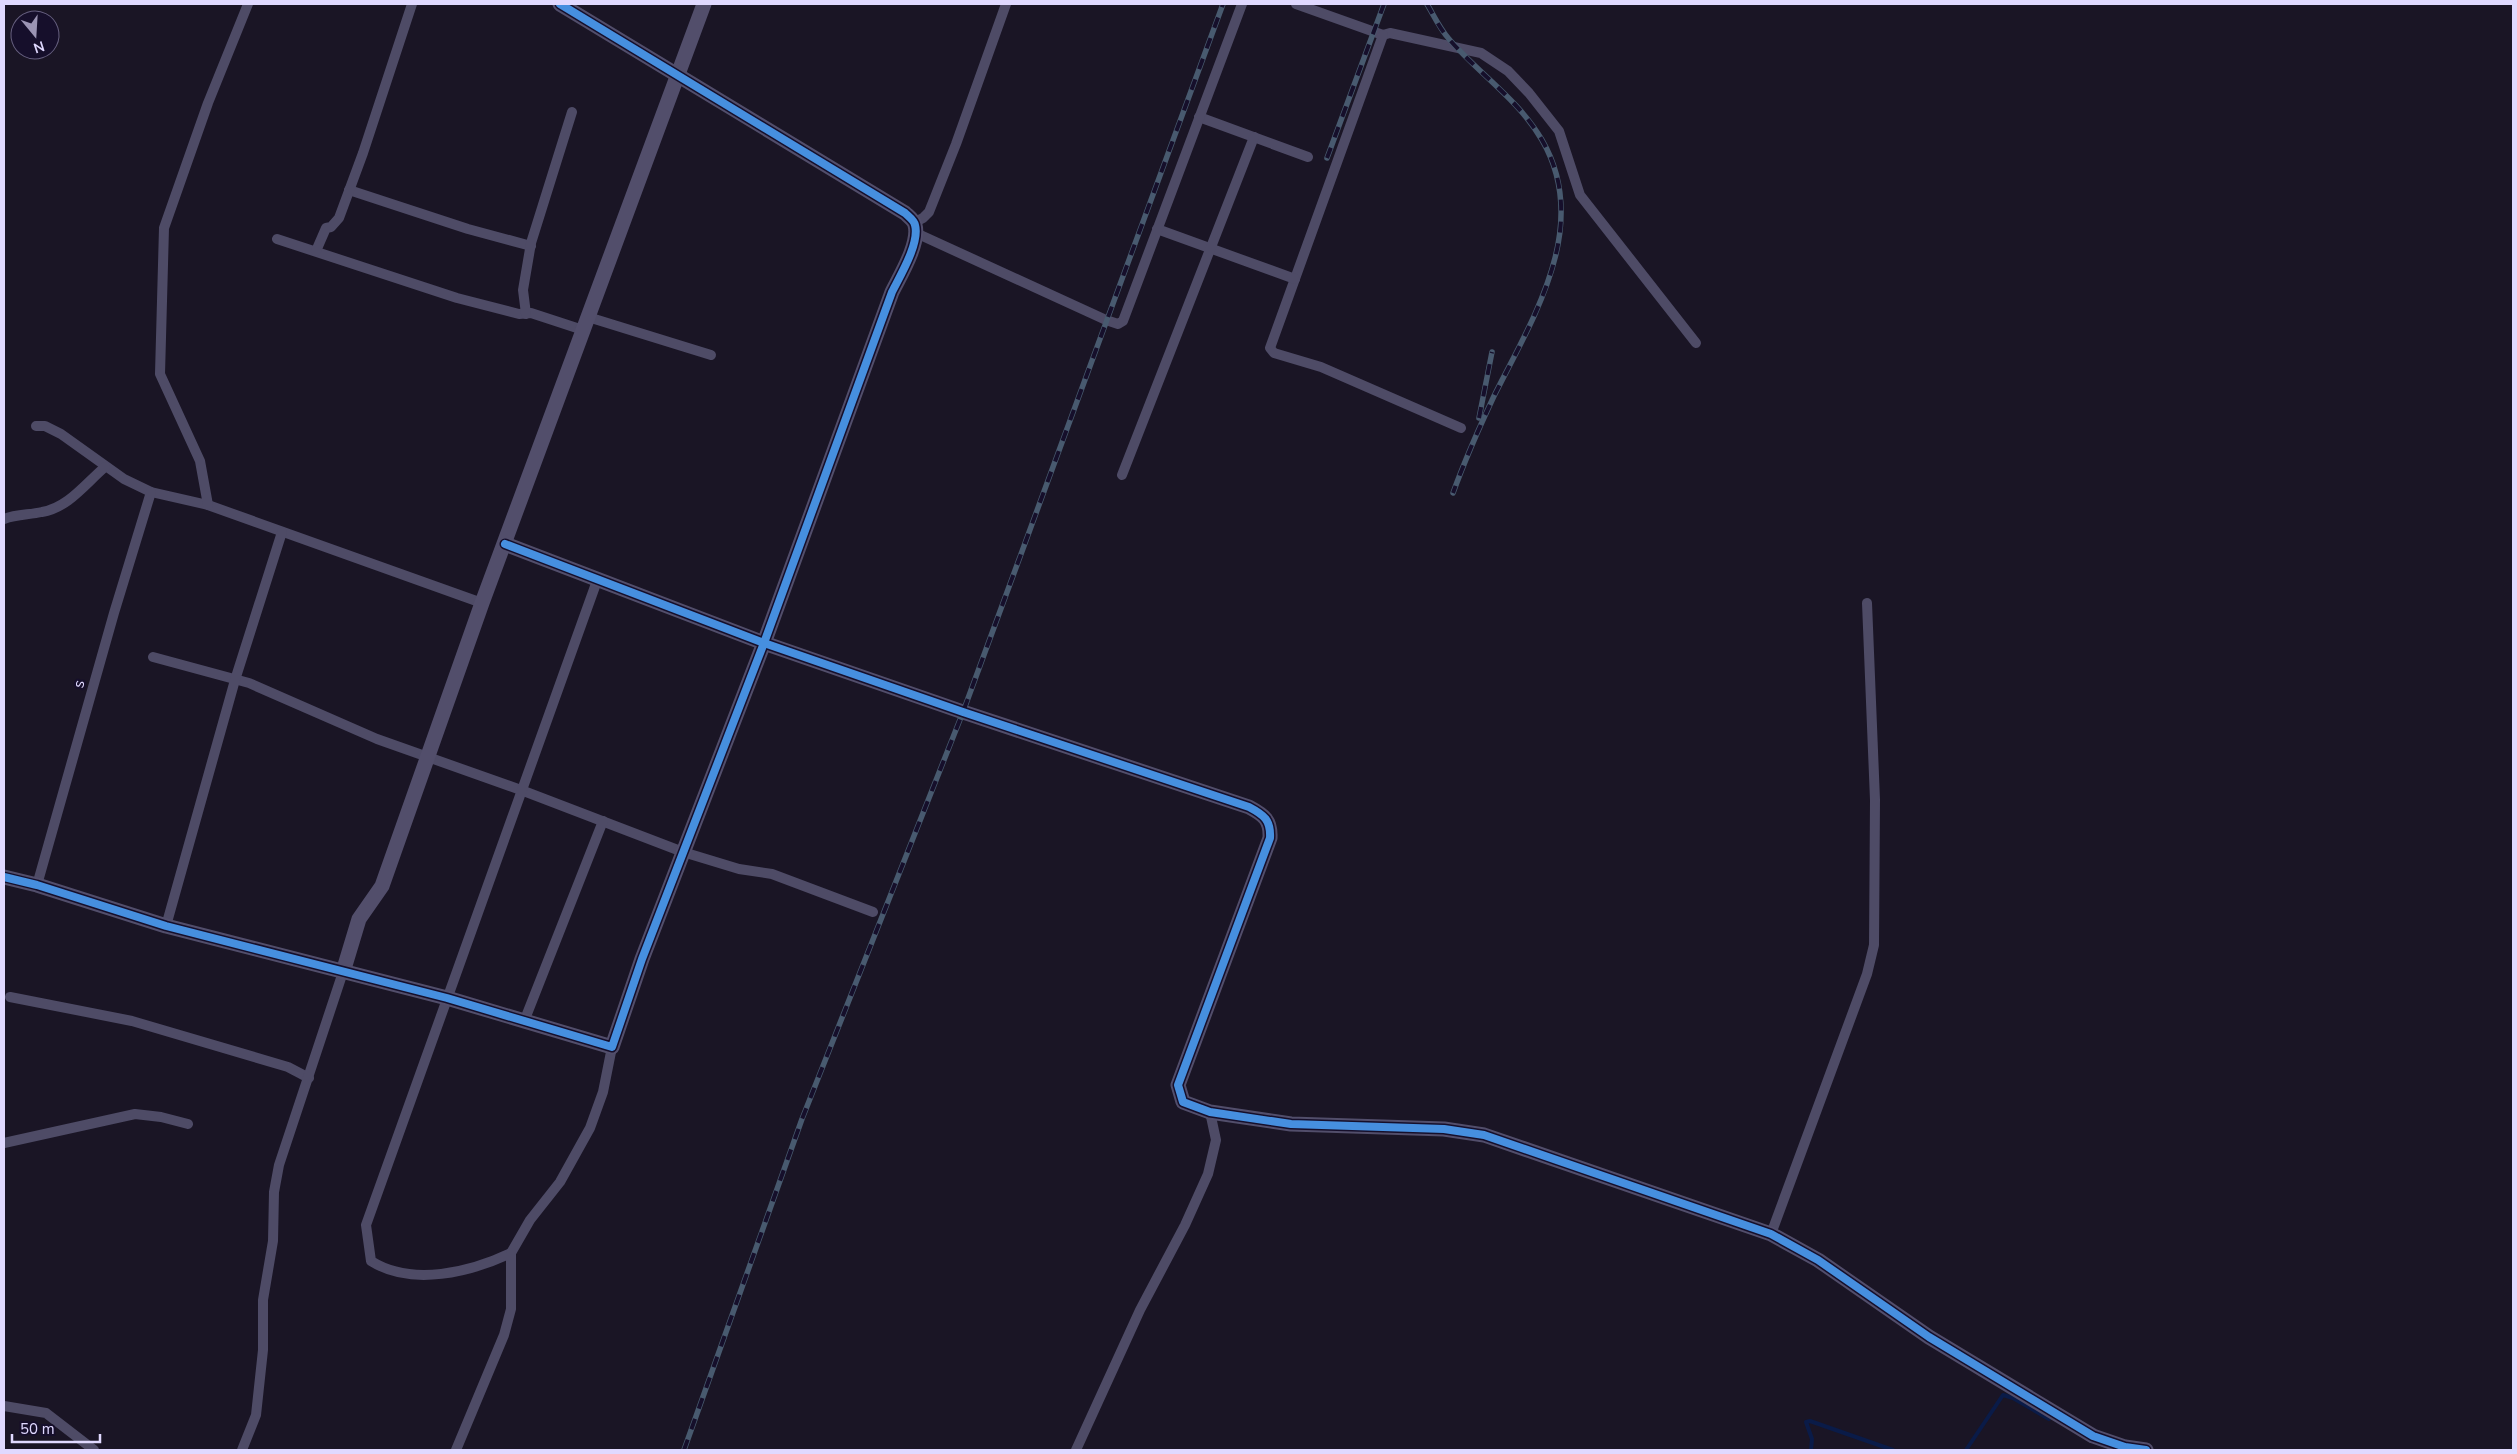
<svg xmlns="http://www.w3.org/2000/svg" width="2517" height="1454" font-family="'Nunito Sans',sans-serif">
<rect width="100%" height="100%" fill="#1a1525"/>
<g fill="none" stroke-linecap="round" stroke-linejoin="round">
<!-- stream -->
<g stroke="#0a1b48" stroke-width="4">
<path d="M1811,1450L1812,1439L1806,1422L1810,1421L1893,1450"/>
<path d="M1966,1450L2003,1395L2013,1398L2049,1419"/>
</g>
<!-- street -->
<g stroke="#4e4b66" stroke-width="10">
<path d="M1296,4L1383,35L1390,33L1481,53L1508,71L1529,93L1559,131L1580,195L1696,343"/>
<path d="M1383,35L1270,348L1274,353L1321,367L1461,428"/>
<path d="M1199,117L1308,157"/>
<path d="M349,190L468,229L531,246"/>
<path d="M915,222L923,218L929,212L956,144L1006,4"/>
<path d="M1157,229L1295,279"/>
<path d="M916,233L1106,320L1118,324L1123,321L1242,4"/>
<path d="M277,239L457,298L519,314L531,313L583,330"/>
<path d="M316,251L326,228L331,227L339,218L363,153L412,4"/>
<path d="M526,314L523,290L531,243L572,112"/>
<path d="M588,317L711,355"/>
<path d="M36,426H45L61,434L124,479L151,492L208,505L482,603"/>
<path d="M1122,475L1254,137"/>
<path d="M208,505L200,461L160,374L164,228L208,103L248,4"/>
<path d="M4,519C17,514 29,515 42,512C68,508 86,483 105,467"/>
<path d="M153,657L249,683L377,739L521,790L683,852L739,869L772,874L873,912"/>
<path d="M37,885L114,613L151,492"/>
<path d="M166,926L235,680L282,532"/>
<path d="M10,997L132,1021L288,1067L309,1078"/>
<path d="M525,1019L603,821"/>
<path d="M4,1143L135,1114L161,1117L188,1124"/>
<path d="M1771,1234L1867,974L1874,945L1875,800L1867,603"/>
<path d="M511,1253C471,1272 412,1287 371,1261L366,1225L598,578"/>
<path d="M4,1406L46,1413L94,1450"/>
<path d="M242,1450L256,1415L263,1350V1300L273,1241L274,1192L279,1165L343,972"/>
<path d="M456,1450L504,1335L511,1309V1253L530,1220L560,1182L590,1128L603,1092L612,1047"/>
<path d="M1076,1450L1140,1310L1185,1225L1208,1174L1216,1140L1210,1112"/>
</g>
<!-- secondary -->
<g stroke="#524e6b" stroke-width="15">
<path d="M505,544L764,643L963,712L1249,807C1264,815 1271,820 1270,838L1178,1085L1183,1102L1210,1112L1291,1124L1444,1129L1484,1135L1771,1234L1818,1260L1929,1337L2093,1436L2125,1447L2146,1450"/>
<path d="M4,877L37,885L166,926L447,998L612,1047L642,959L764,643L892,292C900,276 920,243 915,225C914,220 908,216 905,213L560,4"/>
<path d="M343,972L359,919L382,886L482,603L704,4"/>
</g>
<defs>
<g id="rail">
<path d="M1427,4C1434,16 1440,29 1449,39C1479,74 1518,99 1542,140C1592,226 1533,318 1494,396C1479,428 1465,460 1453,493"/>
<path d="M1327,158L1384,4"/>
<path d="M1479,418L1492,352"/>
<path d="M684,1450L802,1119L963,712L1223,4"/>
</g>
</defs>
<!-- rail casing -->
<use href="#rail" stroke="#485a6f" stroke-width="5.5"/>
<!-- rail -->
<use href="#rail" stroke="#160f2b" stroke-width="4" stroke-dasharray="11" stroke-linecap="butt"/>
<defs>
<g id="cycleway">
<path d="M505,544L764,643L963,712L1249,807C1264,815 1271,820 1270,838L1178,1085L1183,1102L1210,1112L1291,1124L1444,1129L1484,1135L1771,1234L1818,1260L1929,1337L2093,1436L2125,1447L2146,1450"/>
<path d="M4,877L37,885L166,926L447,998L612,1047L642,959L764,643L892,292C900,276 920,243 915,225C914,220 908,216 905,213L560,4"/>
</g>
</defs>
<!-- cycleway casing -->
<use href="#cycleway" stroke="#160f2b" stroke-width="11"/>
<!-- cycleway -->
<use href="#cycleway" stroke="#468fdf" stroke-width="8"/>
</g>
<g text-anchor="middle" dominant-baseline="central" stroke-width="4.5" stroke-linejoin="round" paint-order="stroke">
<!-- street labels -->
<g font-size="16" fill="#e0d9ff" stroke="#160f2b">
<text transform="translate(79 684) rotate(-75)">s</text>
</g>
</g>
<!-- border -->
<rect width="2517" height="1454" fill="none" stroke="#e0d9ff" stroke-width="10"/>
<!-- north arrow -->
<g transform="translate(35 35) rotate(162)"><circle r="24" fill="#160f2b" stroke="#676080"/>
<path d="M0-4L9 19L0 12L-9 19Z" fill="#9b94b3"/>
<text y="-8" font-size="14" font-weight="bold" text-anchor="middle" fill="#e0d9ff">N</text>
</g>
<!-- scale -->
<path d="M12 1434v8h88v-8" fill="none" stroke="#e0d9ff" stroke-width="2.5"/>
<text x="20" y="1434" font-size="15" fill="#e0d9ff" stroke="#160f2b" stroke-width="4" paint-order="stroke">50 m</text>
</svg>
